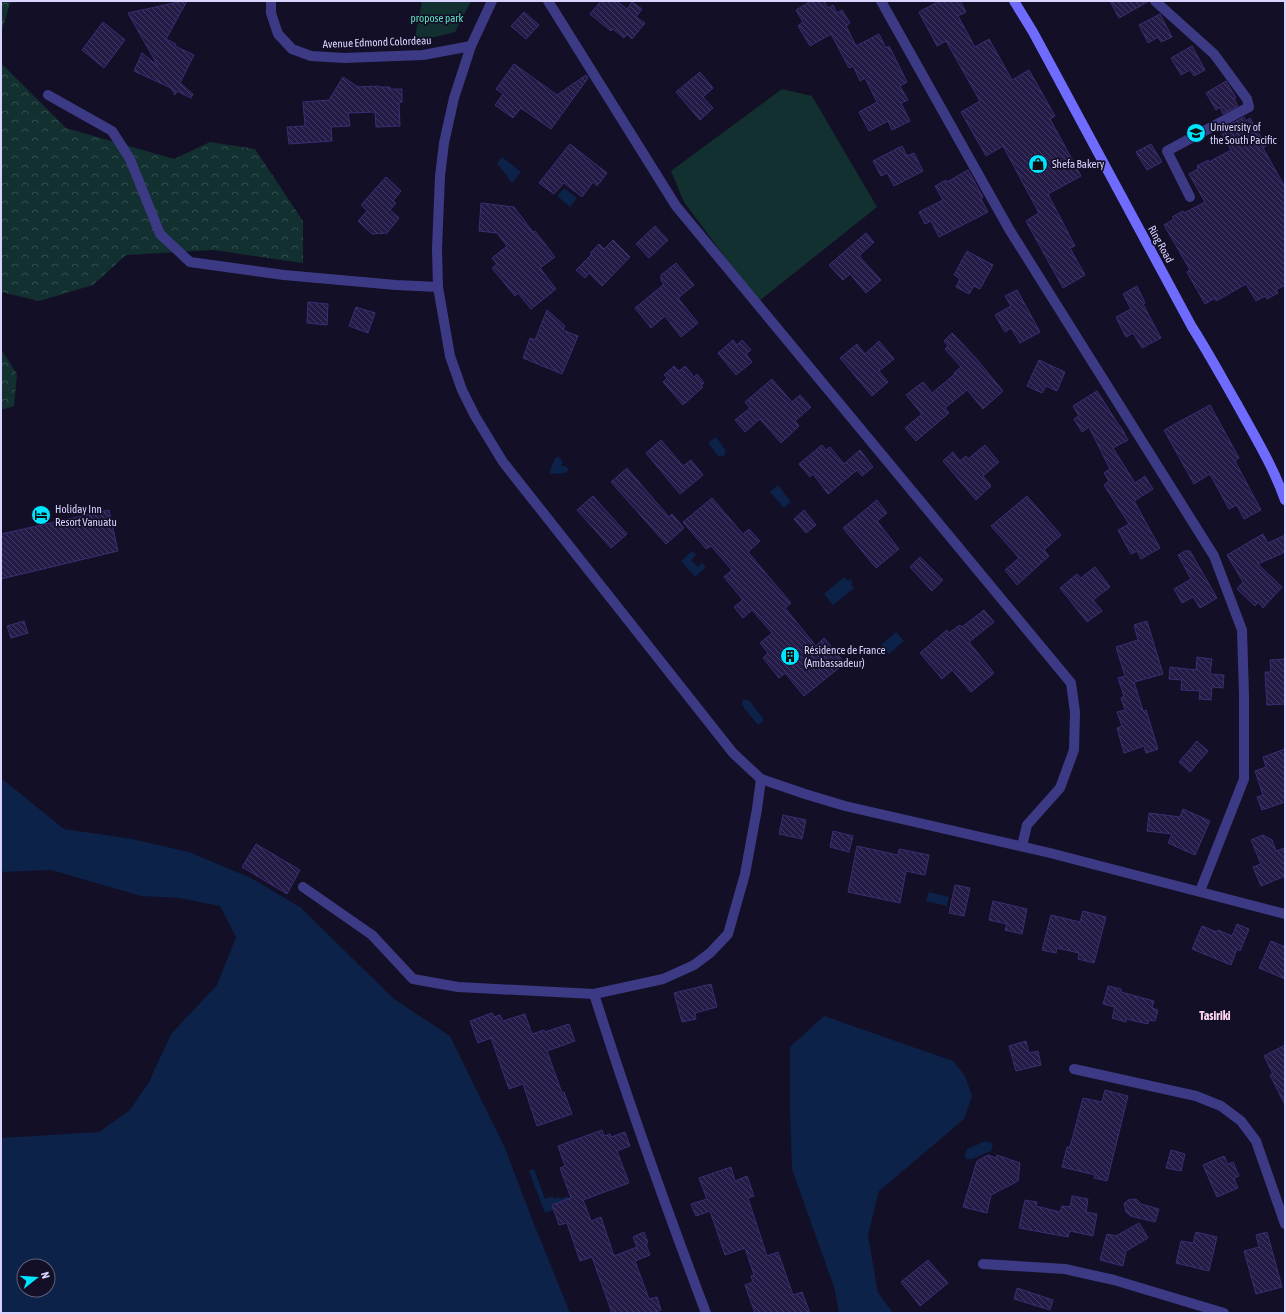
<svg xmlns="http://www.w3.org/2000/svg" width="1286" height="1314" font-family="'Asap Condensed',sans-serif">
<defs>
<pattern id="forest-crowns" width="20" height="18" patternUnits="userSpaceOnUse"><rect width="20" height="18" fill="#12302f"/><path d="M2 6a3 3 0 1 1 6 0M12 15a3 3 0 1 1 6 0" fill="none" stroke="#344d4e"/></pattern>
<pattern id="building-back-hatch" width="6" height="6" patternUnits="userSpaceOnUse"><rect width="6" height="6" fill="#241b47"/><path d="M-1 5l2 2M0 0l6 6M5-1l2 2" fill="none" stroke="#433b63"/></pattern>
</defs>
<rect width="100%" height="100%" fill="#130f26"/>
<!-- forest -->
<g fill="url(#forest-crowns)">
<path d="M1,1H25L10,3L1,34Z"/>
<path d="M1,63L66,128L174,159L210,142L255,149L303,221V263L213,250L126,255L93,285L39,301L1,292Z"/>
<path d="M1,349L17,374L14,406L1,410Z"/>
</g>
<!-- park -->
<g fill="#12302f">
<path d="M422,1H471L455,32L414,42Z"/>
<path d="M782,89L812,96L877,207L758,302L684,202L671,171Z"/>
</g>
<!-- water -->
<g fill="#0c2248" fill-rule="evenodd">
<path d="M502,157L521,172L512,183L497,163Z"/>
<path d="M564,188L577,198L570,207L557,196Z"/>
<path d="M716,437L726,451L724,453L725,455L722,457L721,455L719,457L708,443Z"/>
<path d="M558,457L561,459L563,462L561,466H565L568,468V471L565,473L549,474L555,458Z"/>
<path d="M778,485L791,502L784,508L770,492Z"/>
<path d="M692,551L696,555L691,560L698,567L702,563L706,567L695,577L681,561Z"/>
<path d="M844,577L848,581L850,579L853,583L851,585L854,588L833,605L824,594Z"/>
<path d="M896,632L904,641L889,654L881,645Z"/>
<path d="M743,700H749L764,720L758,725L742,705Z"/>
<path d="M1,778L64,829L132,839L189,852L251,878L300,907L394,999L450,1036L505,1148L532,1219L570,1313H1V1138L99,1132L130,1110L149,1082L171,1034L217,985L236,937L220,906L179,898L141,896L51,870L1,872ZM24,1266H48V1290H24Z"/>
<path d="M929,892L949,897L947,906L926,901Z"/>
<path d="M824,1016L953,1061L965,1076L972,1096L964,1119L879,1191L868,1235L878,1293L893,1313H839L834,1287L792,1169L790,1108V1047Z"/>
<path d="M986,1141L993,1144L991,1151L972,1159H966L965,1155L967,1149Z"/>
<path d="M534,1169L545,1199L553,1196L554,1199L559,1197L560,1199L568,1196L571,1203L545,1213L529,1171Z"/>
</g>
<!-- building -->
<g fill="url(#building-back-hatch)" stroke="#3b2d73">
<path d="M183,1H187L166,39L176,44L175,46L194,55L180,83L193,94L191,98L177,91L175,95L171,88L134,71L142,53L158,66L128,13Z"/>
<path d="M601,1H617L627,9L632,2L642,9L636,17L645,23L632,39L627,34L624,38L613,29L611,31L590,14Z"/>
<path d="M811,1H824L828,8L833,5L837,13L842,10L850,23L846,26L856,46L879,34L886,48L889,46L907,82L900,86L908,100L901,103L910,121L892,130L888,121L869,131L859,112L877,102L865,78L860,81L853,66L849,68L831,34L810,46L798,26L803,22L796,10Z"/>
<path d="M939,1H960L966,12L958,16L975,47L989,39L1012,80L1029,70L1055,116L1050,119L1081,176L1048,194L1075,246L1070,248L1085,275L1063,288L1026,221L1039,213L1003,146L986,156L961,112L980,101L946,41L937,46L919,12Z"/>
<path d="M1110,1H1149L1119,18Z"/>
<path d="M524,12L539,25L526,39L511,26Z"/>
<path d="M1160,14L1172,37L1161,42L1158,37L1148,43L1139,25Z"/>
<path d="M103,22L125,40L104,68L82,50Z"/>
<path d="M1192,46L1205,70L1194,76L1190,70L1181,75L1171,58Z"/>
<path d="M514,64L557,95L586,75L588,78L551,129L521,108L513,118L495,105L503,94L496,89Z"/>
<path d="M700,72L713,88L703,97L713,108L700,120L676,92Z"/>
<path d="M343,77L358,87L379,86V87H390V89H402V102L399,103L400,126L376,127L375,112L348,113L350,126L331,127L332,141L289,144L287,127L305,126L303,102L329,100Z"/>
<path d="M1226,81L1236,98L1234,99L1238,106L1223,114L1220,107L1216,110L1206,93Z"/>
<path d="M1244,117L1246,121L1250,118L1266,146L1263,148L1285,187V285L1276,290L1278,293L1267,299L1265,296L1256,301L1246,284L1216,301L1215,298L1205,304L1187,272L1190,270L1164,225L1174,219L1172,217L1183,211L1184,213L1205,202L1189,174L1198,169L1197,166L1208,160L1209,162L1231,150L1222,134L1231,129L1229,125Z"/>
<path d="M570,144L607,173L597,186L593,182L582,197L564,183L554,194L539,183Z"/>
<path d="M1151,144L1162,162L1147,170L1136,152Z"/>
<path d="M902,146L907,156L914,153L923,171L894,186L887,173L881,176L873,161Z"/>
<path d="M968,170L983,197L981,199L988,212L939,237L931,221L925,224L919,212L943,200L935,186L946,180L947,182Z"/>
<path d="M386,177L401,191L393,201L396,203L390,210L399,218L387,233L372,234L358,221L367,211L361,205Z"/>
<path d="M481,203L514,207L533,232L535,231L555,257L540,268L556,289L531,309L518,293L515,296L492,268L497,264L492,258L507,246L497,233L479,231Z"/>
<path d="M655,226L668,240L649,258L636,244Z"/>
<path d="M866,233L874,242L859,256L881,280L866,293L850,274L843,280L829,265Z"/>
<path d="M613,240L630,257L602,286L589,273L585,278L576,270L592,254L590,253L599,244L604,249Z"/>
<path d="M967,251L993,265L980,289L974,286L969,294L956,287L960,279L954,275Z"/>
<path d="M676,263L694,285L678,298L698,323L681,337L665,316L651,328L635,308L664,284L661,280V275Z"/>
<path d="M1137,286L1145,303L1143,304L1161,338L1142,348L1133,333L1126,337L1116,317L1131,309L1123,294Z"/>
<path d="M1017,290L1040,332L1020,343L1011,328L1005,332L995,315L1011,306L1005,296Z"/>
<path d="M308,302L328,304L327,325L307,323Z"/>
<path d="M356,307L375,313L368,333L349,326Z"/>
<path d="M547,310L565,326L563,330L578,336L562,374L523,358L530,338L535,340Z"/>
<path d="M952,333L974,356L1003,391L983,409L967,390L945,408L949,413L916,441L905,428L922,414L906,395L923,382L932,393L955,374L954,373L961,367L945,349L948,346L944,341Z"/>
<path d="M733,340L737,345L742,340L751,350L746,354L752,362L736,375L718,353Z"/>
<path d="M879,341L894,359L879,371L888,382L872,396L840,358L857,344L865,354Z"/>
<path d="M1039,360L1065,372L1057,391L1046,386L1042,393L1027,386Z"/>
<path d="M674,366L679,371L685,366L694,377L697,374L704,383L701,385L703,387L683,405L663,382L667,378L664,375Z"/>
<path d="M772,379L792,402L800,395L811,407L795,421L799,426L781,443L760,419L745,432L735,420L750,408L745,402Z"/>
<path d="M1097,391L1120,427H1121L1128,440L1113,448L1135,483L1145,476L1153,489L1134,501L1160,548L1141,559L1137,551L1131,554L1118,530L1129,524L1104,485L1109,481L1104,473L1110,469L1089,427L1082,432L1074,419L1079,416L1073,406Z"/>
<path d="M1210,405L1239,458L1235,461L1261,510L1244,519L1237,505L1229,509L1210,474L1194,484L1164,430Z"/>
<path d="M661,440L683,466L691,460L703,475L680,494L646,453Z"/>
<path d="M822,445L826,450L830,447L844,464L860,450L873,467L862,476L857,470L828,494L813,474L810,477L799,464Z"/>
<path d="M985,445L999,462L983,476L991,486L976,500L943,461L953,452L960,461L966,456L968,459Z"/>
<path d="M627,468L669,517L672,514L684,528L666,544L611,482Z"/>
<path d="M593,496L627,534L611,548L577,510Z"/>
<path d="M1027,496L1061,535L1044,550L1049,556L1017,585L1005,570L1019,558L991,526Z"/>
<path d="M712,498L743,534L749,529L760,541L748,552L791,603L785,608L816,646L824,638L845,663L804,696L785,673L779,678L763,658L768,653L760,643L772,633L752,610L743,618L734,607L743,600L724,577L732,570L711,546L706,549L683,522Z"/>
<path d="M877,500L887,513L877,521L899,549L876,568L843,528Z"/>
<path d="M109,510L118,551L1,579V534Z"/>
<path d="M804,510L816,525L806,533L794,519Z"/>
<path d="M1263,534L1268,543L1285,535V552L1258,564L1282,587L1263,608L1258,602L1255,606L1237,589L1243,582L1227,555Z"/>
<path d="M1185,551H1190L1217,598L1200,608L1193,597L1182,603L1174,589L1191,579L1178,555Z"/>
<path d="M920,557L943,580L932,591L910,567Z"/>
<path d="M1095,567L1110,587L1093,600L1102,611L1087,622L1060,588L1077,574L1081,578Z"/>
<path d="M984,610L994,622L969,642L994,673L971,692L952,670L942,679L920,653L947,630L949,633L960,625L962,627Z"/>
<path d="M24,621L28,633L11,638L7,626Z"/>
<path d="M1147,621L1163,674L1134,682L1143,711L1146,710L1158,749L1146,753L1144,746L1124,753L1117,728L1122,726L1117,712L1125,710L1121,698L1124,696L1118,678L1125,676L1116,647L1138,640L1134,625Z"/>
<path d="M1197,657L1212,659L1210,674L1224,675L1223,688L1212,687L1211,700L1199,699L1200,691L1181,690L1182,680L1169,679L1170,667L1196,670Z"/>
<path d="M1285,659V704L1267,705L1265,672H1271L1270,660Z"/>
<path d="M1197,741L1208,751L1190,772L1179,762Z"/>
<path d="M1285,749V802L1262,810L1257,797L1263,795L1255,771L1266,767L1263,757Z"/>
<path d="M1183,809L1210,821L1195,855L1168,843L1172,834L1147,831L1149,813L1180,817Z"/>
<path d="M783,815L806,820L802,839L779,834Z"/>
<path d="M833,831L853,836L849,852L830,847Z"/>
<path d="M1263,835L1272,840L1276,851L1285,848V876L1261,886L1253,867L1261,864L1251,840Z"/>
<path d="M256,844L300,870L287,894L242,867Z"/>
<path d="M857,846L898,855L899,849L929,855L925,875L906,871L900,903L848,892Z"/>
<path d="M955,885L970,888L964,916L949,913Z"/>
<path d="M993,901L1027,909L1022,934L1005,930L1007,924L989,920Z"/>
<path d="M1083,911L1106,917L1094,963L1078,959L1079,953L1057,948L1056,953L1042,950L1051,915L1080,922Z"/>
<path d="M1237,924L1249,929L1240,951L1237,949L1231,965L1192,949L1202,926L1217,932L1218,930L1232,936Z"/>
<path d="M1271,941L1285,947V979L1259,968Z"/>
<path d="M711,984L717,1007L695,1013L696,1019L682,1022L674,993Z"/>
<path d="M1108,986L1121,989V992L1154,1001L1152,1008L1158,1010L1155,1021L1149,1020L1148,1024L1126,1019V1022L1112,1018L1115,1007L1103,1004Z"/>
<path d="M492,1013L494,1017L500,1015L503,1021L525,1014L532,1034L544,1030L545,1032L569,1024L575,1041L547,1051L562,1093L564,1092L572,1114L537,1126L523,1084L509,1089L491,1038L478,1043L470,1021Z"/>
<path d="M1026,1041L1029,1053L1038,1051L1041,1065L1016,1071L1009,1046Z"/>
<path d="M1285,1045V1105L1270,1075L1273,1074L1264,1056Z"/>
<path d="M1105,1090L1128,1096L1107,1181L1094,1178L1095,1175L1062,1167L1067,1147H1070L1083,1098L1102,1102Z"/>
<path d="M602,1130L604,1136L610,1134L611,1137L625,1132L630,1146L617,1151L629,1183L583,1200L591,1221L601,1217L614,1256L637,1247L633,1237L644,1232L648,1243L646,1244L650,1255L635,1261L649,1299L657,1297L661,1310L652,1313H612L592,1257L580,1261L567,1223L559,1225L552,1205L571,1198L560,1168L565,1166L558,1146Z"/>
<path d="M1171,1150L1185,1154L1181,1171L1166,1168Z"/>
<path d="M988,1155L996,1158L997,1155L1020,1163L1018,1181L991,1195L987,1213L963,1207L977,1161Z"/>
<path d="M1224,1156L1228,1164L1233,1162L1239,1176L1234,1178L1238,1188L1217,1197L1203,1165Z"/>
<path d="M731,1167L735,1181L747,1176L754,1196L748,1198L767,1256L778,1252L793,1295L802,1292L810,1313H755L745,1285L753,1282L751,1276L754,1275L745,1248L725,1255L710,1211L696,1216L691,1204L707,1199L699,1178Z"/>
<path d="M1072,1196L1088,1199L1086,1212L1097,1214L1093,1236L1070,1231L1068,1237L1019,1228L1025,1200L1037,1202L1036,1206L1060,1212L1062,1206L1070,1207Z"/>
<path d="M1136,1199L1141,1204L1159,1209L1155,1222L1131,1216L1126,1212L1124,1204L1128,1200Z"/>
<path d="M1139,1223L1148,1238L1126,1251L1123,1266L1100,1260L1107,1234L1116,1236Z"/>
<path d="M1196,1232L1217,1237L1209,1271L1176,1263L1181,1241L1193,1243Z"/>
<path d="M1267,1232L1282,1287L1256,1294L1244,1251L1259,1247L1256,1235Z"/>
<path d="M928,1260L948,1283L920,1306L901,1282Z"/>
<path d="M1017,1288L1053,1300L1050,1310L1014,1299Z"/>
</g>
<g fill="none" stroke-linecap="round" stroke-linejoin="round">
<!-- minor -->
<g stroke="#3d3a85" stroke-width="10">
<path d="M271,1V13L278,34L292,49L311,56L344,58L423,55L471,46"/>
<path d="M492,1L471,46L454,98L444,143L440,176L437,249L438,287L450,356L462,390L475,416L503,462L733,753L761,779L805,794L845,806L1050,853L1285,914"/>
<path d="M548,1L676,206L1071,683L1075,712L1074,750L1060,788L1027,825L1022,846"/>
<path d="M881,1L1009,229L1214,556L1242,630L1244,696V779L1200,891"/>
<path d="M1155,1L1214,54L1247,99L1249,107L1167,151L1190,197"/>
<path d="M48,95L112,131L130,159L160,234L190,262L284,275L396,285L438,287"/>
<path d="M303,887L372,935L413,979L458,987L594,994L663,979L694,965L710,953L728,934L745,874L757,809L761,779"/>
<path d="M594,994C628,1101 666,1208 706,1313"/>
<path d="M1074,1069L1196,1096L1221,1106L1241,1121L1256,1141L1285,1224"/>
<path d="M983,1264L1065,1269L1114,1280L1224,1313"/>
</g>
<!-- secondary -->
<path stroke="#6f6bff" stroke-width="10" d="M1014,1L1033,32L1192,327C1208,352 1222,378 1237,404C1254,435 1273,466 1285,500"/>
</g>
<!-- icons -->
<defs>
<symbol id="university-disc" viewBox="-11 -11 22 22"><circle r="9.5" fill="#00e5ff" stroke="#130f26"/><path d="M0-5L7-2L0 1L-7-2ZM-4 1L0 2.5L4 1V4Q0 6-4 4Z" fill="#111"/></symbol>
<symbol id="shop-disc" viewBox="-11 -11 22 22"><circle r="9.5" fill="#00e5ff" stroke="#130f26"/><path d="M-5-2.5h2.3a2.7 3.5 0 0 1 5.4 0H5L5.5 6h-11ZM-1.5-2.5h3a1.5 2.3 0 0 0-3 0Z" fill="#111"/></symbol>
<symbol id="hotel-disc" viewBox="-11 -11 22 22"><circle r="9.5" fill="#00e5ff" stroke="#130f26"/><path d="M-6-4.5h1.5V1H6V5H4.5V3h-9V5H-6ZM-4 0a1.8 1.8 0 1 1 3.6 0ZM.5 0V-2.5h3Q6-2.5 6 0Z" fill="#111"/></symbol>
<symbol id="building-disc" viewBox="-11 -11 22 22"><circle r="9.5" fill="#00e5ff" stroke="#130f26"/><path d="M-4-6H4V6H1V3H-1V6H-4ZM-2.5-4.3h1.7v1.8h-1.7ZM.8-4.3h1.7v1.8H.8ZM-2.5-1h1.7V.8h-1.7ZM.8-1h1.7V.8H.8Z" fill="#111"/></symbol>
</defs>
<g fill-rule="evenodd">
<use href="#university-disc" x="1185" y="122" width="22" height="22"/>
<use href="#shop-disc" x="1027" y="153" width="22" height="22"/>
<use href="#hotel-disc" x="30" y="504" width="22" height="22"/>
<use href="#building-disc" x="779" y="645" width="22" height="22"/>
</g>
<g text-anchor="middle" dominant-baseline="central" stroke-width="3.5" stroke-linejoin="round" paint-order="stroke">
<!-- park labels -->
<g font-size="11" fill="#5fe0c0" stroke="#130f26">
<text x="437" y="18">propose park</text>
</g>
<!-- street labels -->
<g font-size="11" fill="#d9d4ff" stroke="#130f26">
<text transform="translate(377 42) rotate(-2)">Avenue Edmond Colordeau</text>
<text transform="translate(1161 244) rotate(61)">Ring Road</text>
</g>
<!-- poi labels -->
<g font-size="11" fill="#d9d4ff" stroke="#130f26" text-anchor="start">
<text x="1210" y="127">University of<tspan x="1210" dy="13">the South Pacific</tspan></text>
<text x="1052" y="164">Shefa Bakery</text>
<text x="55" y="509">Holiday Inn<tspan x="55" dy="13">Resort Vanuatu</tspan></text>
<text x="804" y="650">Résidence de France<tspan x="804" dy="13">(Ambassadeur)</tspan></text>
</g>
<!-- neighbourhood labels -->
<g font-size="12" font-weight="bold" fill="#ffd6f0" stroke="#130f26">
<text x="1215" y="1016">Tasiriki</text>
</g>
</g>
<!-- border -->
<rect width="1286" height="1314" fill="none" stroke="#d9d4ff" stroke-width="4"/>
<!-- north arrow -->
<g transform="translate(36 1278) rotate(73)"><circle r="19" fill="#130f26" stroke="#625e7d"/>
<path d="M0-3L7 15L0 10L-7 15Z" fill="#00e5ff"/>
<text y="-6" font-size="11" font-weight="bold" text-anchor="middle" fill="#d9d4ff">N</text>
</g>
</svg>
